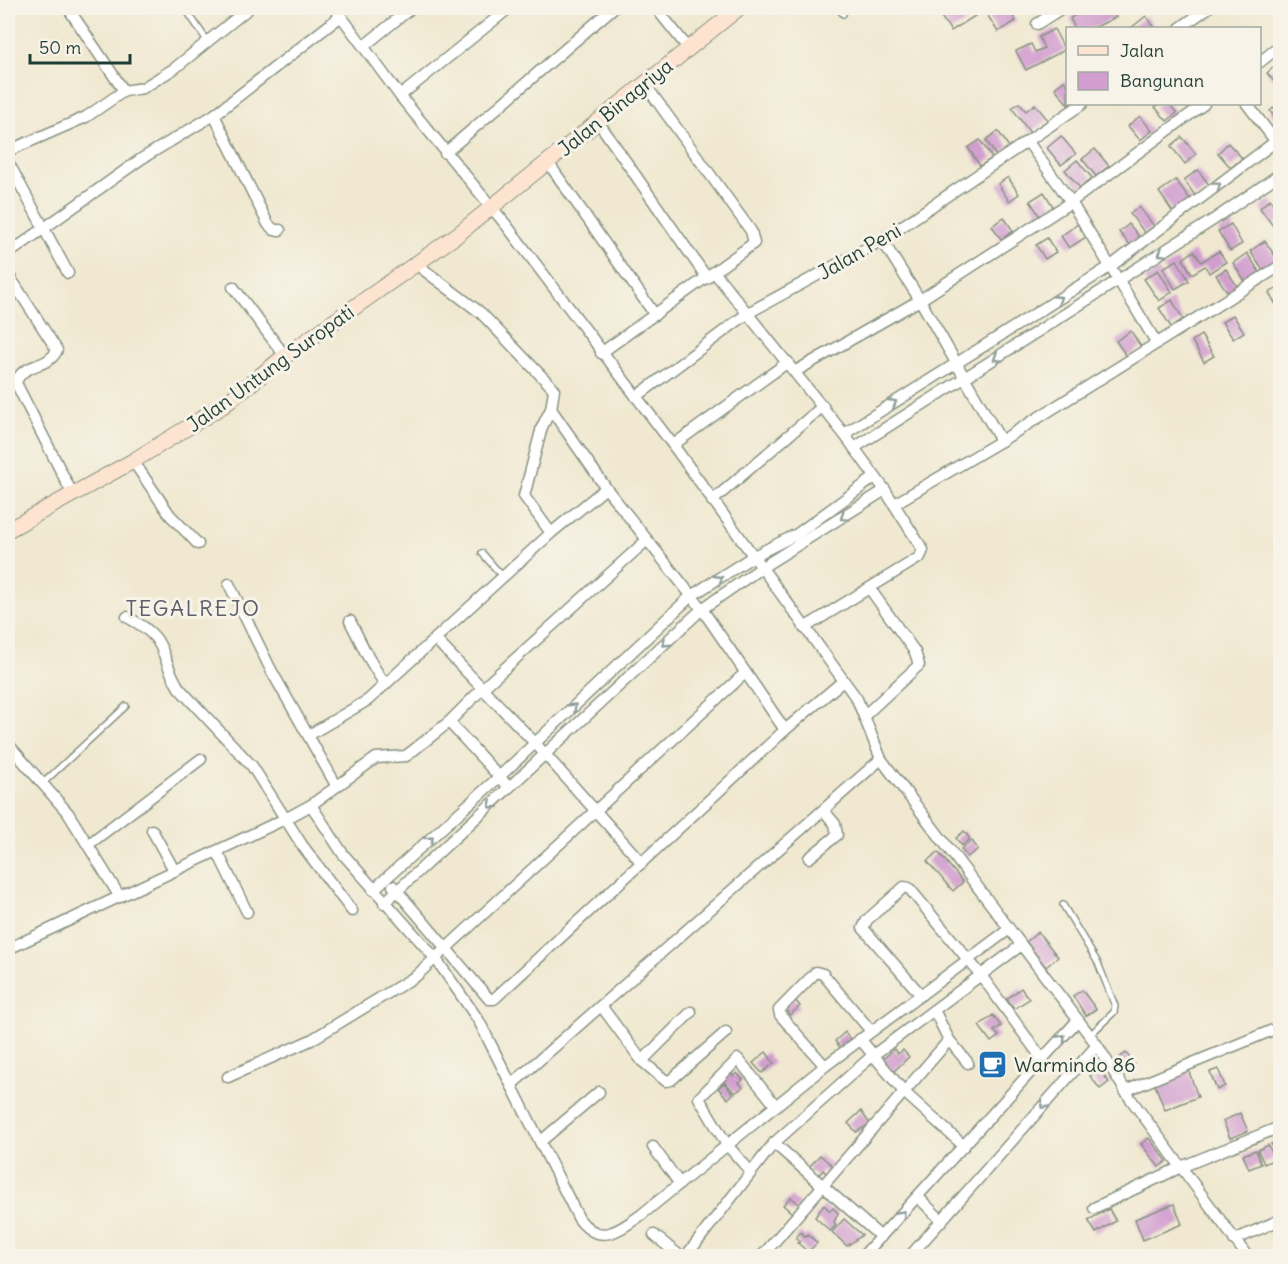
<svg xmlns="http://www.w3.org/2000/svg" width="1288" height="1264" font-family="Delius,sans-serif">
<rect width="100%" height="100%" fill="#f7f3e8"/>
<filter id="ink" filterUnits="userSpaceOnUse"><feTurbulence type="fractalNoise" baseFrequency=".0167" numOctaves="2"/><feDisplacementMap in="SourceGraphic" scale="12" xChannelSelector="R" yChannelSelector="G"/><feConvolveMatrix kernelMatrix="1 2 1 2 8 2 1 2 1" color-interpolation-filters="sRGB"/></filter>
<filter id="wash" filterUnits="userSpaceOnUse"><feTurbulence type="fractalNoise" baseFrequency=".008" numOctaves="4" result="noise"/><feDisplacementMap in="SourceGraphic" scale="24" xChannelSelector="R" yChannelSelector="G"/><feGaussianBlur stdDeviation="1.35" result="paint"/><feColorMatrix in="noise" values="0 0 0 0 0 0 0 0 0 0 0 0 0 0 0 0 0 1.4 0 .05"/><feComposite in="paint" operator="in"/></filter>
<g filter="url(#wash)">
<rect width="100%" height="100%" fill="#f0e8d0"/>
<g id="blocks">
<!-- building -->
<g fill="#d19ecf">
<path d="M935,8H974L978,14L951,31Z"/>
<path d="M983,8H995L999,13L1008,8L1016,21L998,32Z"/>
<path d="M1089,8H1111L1116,17L1094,28H1075L1070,18Z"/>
<path d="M1146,16L1155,28H1131Z"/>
<path d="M1054,29L1065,50L1026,70L1016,51L1031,44L1035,52L1044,48L1039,37Z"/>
<path d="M1278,63L1280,66V89L1267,73Z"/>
<path d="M1064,81L1068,85V104H1075L1070,107L1055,88Z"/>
<path d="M1280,102V124L1270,111Z"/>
<path d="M1019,103L1026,111L1035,104L1048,120L1030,133L1012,108Z"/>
<path d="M1159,104H1169L1177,113L1167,121L1155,107Z"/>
<path d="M1140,116L1152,131L1140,140L1128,126Z"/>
<path d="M998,131L1009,147L996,156L986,140Z"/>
<path d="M1061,136L1076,154L1061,165L1047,148Z"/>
<path d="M1182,137L1196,154L1185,164L1171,146Z"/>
<path d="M980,140L992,158L980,166L968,148Z"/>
<path d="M1228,143L1242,158L1231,168L1218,153Z"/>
<path d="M1095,149L1109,166L1096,176L1082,159Z"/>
<path d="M1077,160L1092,178L1080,188L1065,170Z"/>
<path d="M1198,170L1210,186L1196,197L1184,180Z"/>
<path d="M1008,177L1019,194L1009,201L998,184Z"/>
<path d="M1176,180L1192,202L1174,214L1159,192Z"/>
<path d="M1044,192L1054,208L1040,217L1030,201Z"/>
<path d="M1270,199L1280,213V220L1273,226L1260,208Z"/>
<path d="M1139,207L1154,226L1145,233L1130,214Z"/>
<path d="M1004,217L1013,231L1001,239L992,226Z"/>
<path d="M1078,224L1086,237L1069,248L1061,236Z"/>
<path d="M1129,224L1141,239L1131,246L1119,232Z"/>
<path d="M1231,224L1242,244L1230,251L1218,231Z"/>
<path d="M1047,238L1056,252L1045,259L1036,245Z"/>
<path d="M1265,241L1279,262L1264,272L1250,251Z"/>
<path d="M1194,251L1201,262L1219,251L1226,262L1209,273L1205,266L1192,274L1183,259Z"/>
<path d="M1247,253L1260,273L1246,283L1233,263Z"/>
<path d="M1177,260L1189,281L1175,289L1163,268Z"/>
<path d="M1226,269L1237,286L1228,293L1216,275Z"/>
<path d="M1158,270L1172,292L1159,301L1144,279Z"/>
<path d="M1279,287L1280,289V311L1269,293Z"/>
<path d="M1172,300L1183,319L1171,327L1159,308Z"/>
<path d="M1233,315L1244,332L1233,339L1222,322Z"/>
<path d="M1131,331L1141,347L1127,357L1116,341Z"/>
<path d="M1201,335L1214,356L1204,362L1192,341Z"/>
<path d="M964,831L970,839L962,846L956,838Z"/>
<path d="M972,841L978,849L967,857L961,849Z"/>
<path d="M938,852L963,882L953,891L927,861Z"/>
<path d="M1038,932L1058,957L1046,967L1026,942Z"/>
<path d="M1021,988L1029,999L1014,1009L1007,999Z"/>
<path d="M1082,990L1096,1009L1086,1016L1073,996Z"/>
<path d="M794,999L800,1006L790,1015L784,1008Z"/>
<path d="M993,1015L1001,1026L994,1031L999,1036L991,1042L979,1026Z"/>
<path d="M845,1032L852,1042L842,1050L835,1041Z"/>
<path d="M894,1049L898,1054L903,1050L909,1057L892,1073L881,1061Z"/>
<path d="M766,1052L774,1063L762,1073L753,1063Z"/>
<path d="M1126,1053L1135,1065L1127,1070L1119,1058Z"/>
<path d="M1099,1069L1109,1082L1100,1089L1090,1076Z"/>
<path d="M1188,1069L1198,1097L1165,1110L1154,1082Z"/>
<path d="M1218,1069L1225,1086L1217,1090L1210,1072Z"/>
<path d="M730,1072L734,1076L737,1073L743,1080L739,1083L743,1087L735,1093L722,1079Z"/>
<path d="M724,1083L733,1094L728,1099L718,1088Z"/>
<path d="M861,1111L870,1124L856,1132L848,1123Z"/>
<path d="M1240,1113L1248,1131L1230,1138L1223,1121Z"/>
<path d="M1149,1138L1167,1161L1159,1167L1141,1144Z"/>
<path d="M1280,1140V1156L1277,1158L1271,1144Z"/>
<path d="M1268,1145L1275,1159L1264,1164L1258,1150Z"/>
<path d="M1256,1150L1261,1164L1249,1169L1243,1155Z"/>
<path d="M820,1155L834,1167L827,1174L823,1170L817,1177L809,1171V1167Z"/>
<path d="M791,1197L800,1205L792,1213L783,1205Z"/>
<path d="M1174,1204L1182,1224L1143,1240L1135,1219Z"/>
<path d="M824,1205L830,1211L833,1208L838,1213L834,1222L836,1225L830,1231L815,1217Z"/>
<path d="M1109,1209L1116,1221L1096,1233L1088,1220Z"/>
<path d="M844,1219L862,1235L847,1246L832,1232Z"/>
<path d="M801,1232L805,1237L808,1234L817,1243L808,1252L798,1243L800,1241L796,1237Z"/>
</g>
</g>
</g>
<g filter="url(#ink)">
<use href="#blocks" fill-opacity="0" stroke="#889282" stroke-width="1.5"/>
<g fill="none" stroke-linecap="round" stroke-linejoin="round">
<defs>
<g id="lane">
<path d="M185,8L208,42"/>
<path d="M838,8L843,14"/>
<path d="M482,553L503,577"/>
<path d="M42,784L126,706"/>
<path d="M1063,905L1098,963L1115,1006L1114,1012L1089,1036"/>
</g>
<g id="street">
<path d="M68,8L124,91"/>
<path d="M335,8L400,96L507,226L673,445L857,699L881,759L1097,1045L1130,1098L1247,1256"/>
<path d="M656,8L688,48"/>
<path d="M1037,24L1062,8"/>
<path d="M1180,28L1208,8"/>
<path d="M364,46L411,8"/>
<path d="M1260,62L1280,46"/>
<path d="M400,96L509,8"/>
<path d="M1247,104L1280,147"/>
<path d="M214,115L268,224L274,230H280"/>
<path d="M599,123L707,278"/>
<path d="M1028,142L1071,202L1156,342"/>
<path d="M8,151L86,117L124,91L143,88L175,68L249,8"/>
<path d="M445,153L613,8"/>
<path d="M547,161L655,315"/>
<path d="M8,162L68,273"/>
<path d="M882,240L920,300L1001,441"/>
<path d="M8,254L141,159L214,115L341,16"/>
<path d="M416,264L481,313L551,386L554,390L551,409L606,488L702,609L785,730"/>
<path d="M715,273L844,434L885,490L923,550L920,557L804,628"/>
<path d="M8,274L57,350C49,369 22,362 16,383L72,493"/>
<path d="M233,287L285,356"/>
<path d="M601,353L754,243L751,231L644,83"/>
<path d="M796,371L920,300L1071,202L1204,104"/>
<path d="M636,397L748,313L882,240L1082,104"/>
<path d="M551,409L542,427L524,496L551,533"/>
<path d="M844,434L1111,266L1280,138"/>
<path d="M673,445L788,362"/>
<path d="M854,448L1213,220L1280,174"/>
<path d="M133,461L170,515L198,544"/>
<path d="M712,501L823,406"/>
<path d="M894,504L1001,441L1280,266"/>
<path d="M229,584L271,670L336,785"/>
<path d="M127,617C171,640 157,652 179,688L252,766L302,845L352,911"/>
<path d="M350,621L368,657L385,685"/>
<path d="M436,640L535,743L642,863"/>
<path d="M864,716L919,665L915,652L870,589"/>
<path d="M449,722L504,782"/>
<path d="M309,735L368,700L551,533L606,488"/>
<path d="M8,744L68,813L120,897"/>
<path d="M311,805L343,854L436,959L479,1021L579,1219C600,1246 618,1231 641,1215L825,1066L1008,930"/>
<path d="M152,830L174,870"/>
<path d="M89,844L201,759"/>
<path d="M217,851L247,912"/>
<path d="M809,858L837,835L835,824L824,811"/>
<path d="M393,886L489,999H494L785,730L843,681"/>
<path d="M373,890L499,777L691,596L752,557L797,534L875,477"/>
<path d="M384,903L702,609L761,568L885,490"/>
<path d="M8,949L289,817L311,805L376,758L406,756L415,749L449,722L483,688L647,540"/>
<path d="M921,995L863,928L867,920L904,887L909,888L980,974L1043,1060"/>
<path d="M602,1007L642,1061L666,1081L671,1080L726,1032"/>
<path d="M934,1010L949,1040L968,1063"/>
<path d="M860,1039L904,1092L964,1146"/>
<path d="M642,1061L691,1012"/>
<path d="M825,1066L780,1015L779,1010L816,972L823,974L871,1031"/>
<path d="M228,1077L311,1040L416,976L744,674"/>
<path d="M511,1085L881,759"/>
<path d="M1125,1091L1280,1027"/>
<path d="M540,1142L599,1092"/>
<path d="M774,1143L872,1056L1020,946"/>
<path d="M653,1147L680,1184"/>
<path d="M751,1172L727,1145L699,1098L738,1059L776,1106"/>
<path d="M918,1197L942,1221"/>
<path d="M1094,1208L1181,1167L1280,1127"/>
<path d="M654,1235L680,1256"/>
<path d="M1234,1240L1280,1220"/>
<path d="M686,1256L774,1143L881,1237"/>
<path d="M762,1256L949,1040"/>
<path d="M863,1256L1077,1021"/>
<path d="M910,1256L1097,1045"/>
</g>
<path id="secondary" d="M8,530L133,461L224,405L285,356L457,235L739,8"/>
</defs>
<!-- lane casing -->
<use href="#lane" stroke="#889282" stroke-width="8"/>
<!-- street casing -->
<use href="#street" stroke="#889282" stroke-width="13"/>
<!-- secondary casing -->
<use href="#secondary" stroke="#889282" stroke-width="17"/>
<!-- lane -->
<use href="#lane" stroke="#fff" stroke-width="5"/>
<!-- street -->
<use href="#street" stroke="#fff" stroke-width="10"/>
<!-- secondary -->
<use href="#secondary" stroke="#fde4d1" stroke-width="15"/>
</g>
<!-- one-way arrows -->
<defs><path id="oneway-chevron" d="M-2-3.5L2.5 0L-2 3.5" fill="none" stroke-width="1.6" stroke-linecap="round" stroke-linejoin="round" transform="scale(1.5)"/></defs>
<g stroke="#8f9e9a">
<use href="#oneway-chevron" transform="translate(1217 186) rotate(-37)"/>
<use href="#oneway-chevron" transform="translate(1162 253) rotate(148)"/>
<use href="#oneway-chevron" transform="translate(1058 299) rotate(-33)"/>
<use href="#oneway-chevron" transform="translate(997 358) rotate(147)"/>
<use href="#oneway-chevron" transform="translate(893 403) rotate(-31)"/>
<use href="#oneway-chevron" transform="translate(844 517) rotate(146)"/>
<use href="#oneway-chevron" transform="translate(719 579) rotate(-32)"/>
<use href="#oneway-chevron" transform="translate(666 643) rotate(137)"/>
<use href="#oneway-chevron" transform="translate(573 707) rotate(-43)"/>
<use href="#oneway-chevron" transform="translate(492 805) rotate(138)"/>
<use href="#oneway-chevron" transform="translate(430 840) rotate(-42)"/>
<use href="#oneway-chevron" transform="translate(1062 1038) rotate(-48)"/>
<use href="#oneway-chevron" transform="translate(1044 1105) rotate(131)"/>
<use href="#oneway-chevron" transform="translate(902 1214) rotate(-47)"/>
</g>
</g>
<!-- icons -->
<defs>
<symbol id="cafe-square" viewBox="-11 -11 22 22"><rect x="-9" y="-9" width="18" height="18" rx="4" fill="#1f6fb2" stroke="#f7f3e8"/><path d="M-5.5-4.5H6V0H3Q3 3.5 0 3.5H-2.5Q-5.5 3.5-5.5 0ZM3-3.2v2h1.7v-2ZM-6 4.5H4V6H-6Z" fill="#fff"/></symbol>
</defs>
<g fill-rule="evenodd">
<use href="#cafe-square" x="976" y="1048" width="33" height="33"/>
</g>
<g text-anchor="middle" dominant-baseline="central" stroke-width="6" stroke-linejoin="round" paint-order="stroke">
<!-- street labels -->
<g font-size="20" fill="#1f3d34" stroke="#f7f3e8">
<text transform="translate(615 107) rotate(-39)">Jalan Binagriya</text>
<text transform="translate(859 251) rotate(-30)">Jalan Peni</text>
<text transform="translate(270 368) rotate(-36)">Jalan Untung Suropati</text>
</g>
<!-- poi labels -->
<g font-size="20" fill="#1f3d34" stroke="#f7f3e8" text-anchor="start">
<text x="1014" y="1064">Warmindo 86</text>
</g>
<!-- quarter labels -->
<g font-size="22" letter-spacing="1.5" fill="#5d5f6a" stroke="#f7f3e8">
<text x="193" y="608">TEGALREJO</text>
</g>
</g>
<!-- margin -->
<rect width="1288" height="1264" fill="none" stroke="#f7f3e8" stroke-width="30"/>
<!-- legend -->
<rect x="1066" y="27" width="195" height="78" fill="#f7f3e8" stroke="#a1aaa0" stroke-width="1.5"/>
<rect x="1078" y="46" width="30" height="9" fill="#fde4d1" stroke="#a1aaa0" stroke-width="1.5"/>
<text x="1120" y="57" font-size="18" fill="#1f3d34">Jalan</text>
<rect x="1078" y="72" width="30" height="18" fill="#d19ecf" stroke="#a1aaa0" stroke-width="1.5"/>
<text x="1120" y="87" font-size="18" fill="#1f3d34">Bangunan</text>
<!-- scale -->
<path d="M30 54v9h100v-9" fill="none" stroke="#1f3d34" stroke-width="3"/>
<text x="39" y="54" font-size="18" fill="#1f3d34" stroke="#f7f3e8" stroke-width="4.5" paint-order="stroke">50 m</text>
</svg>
